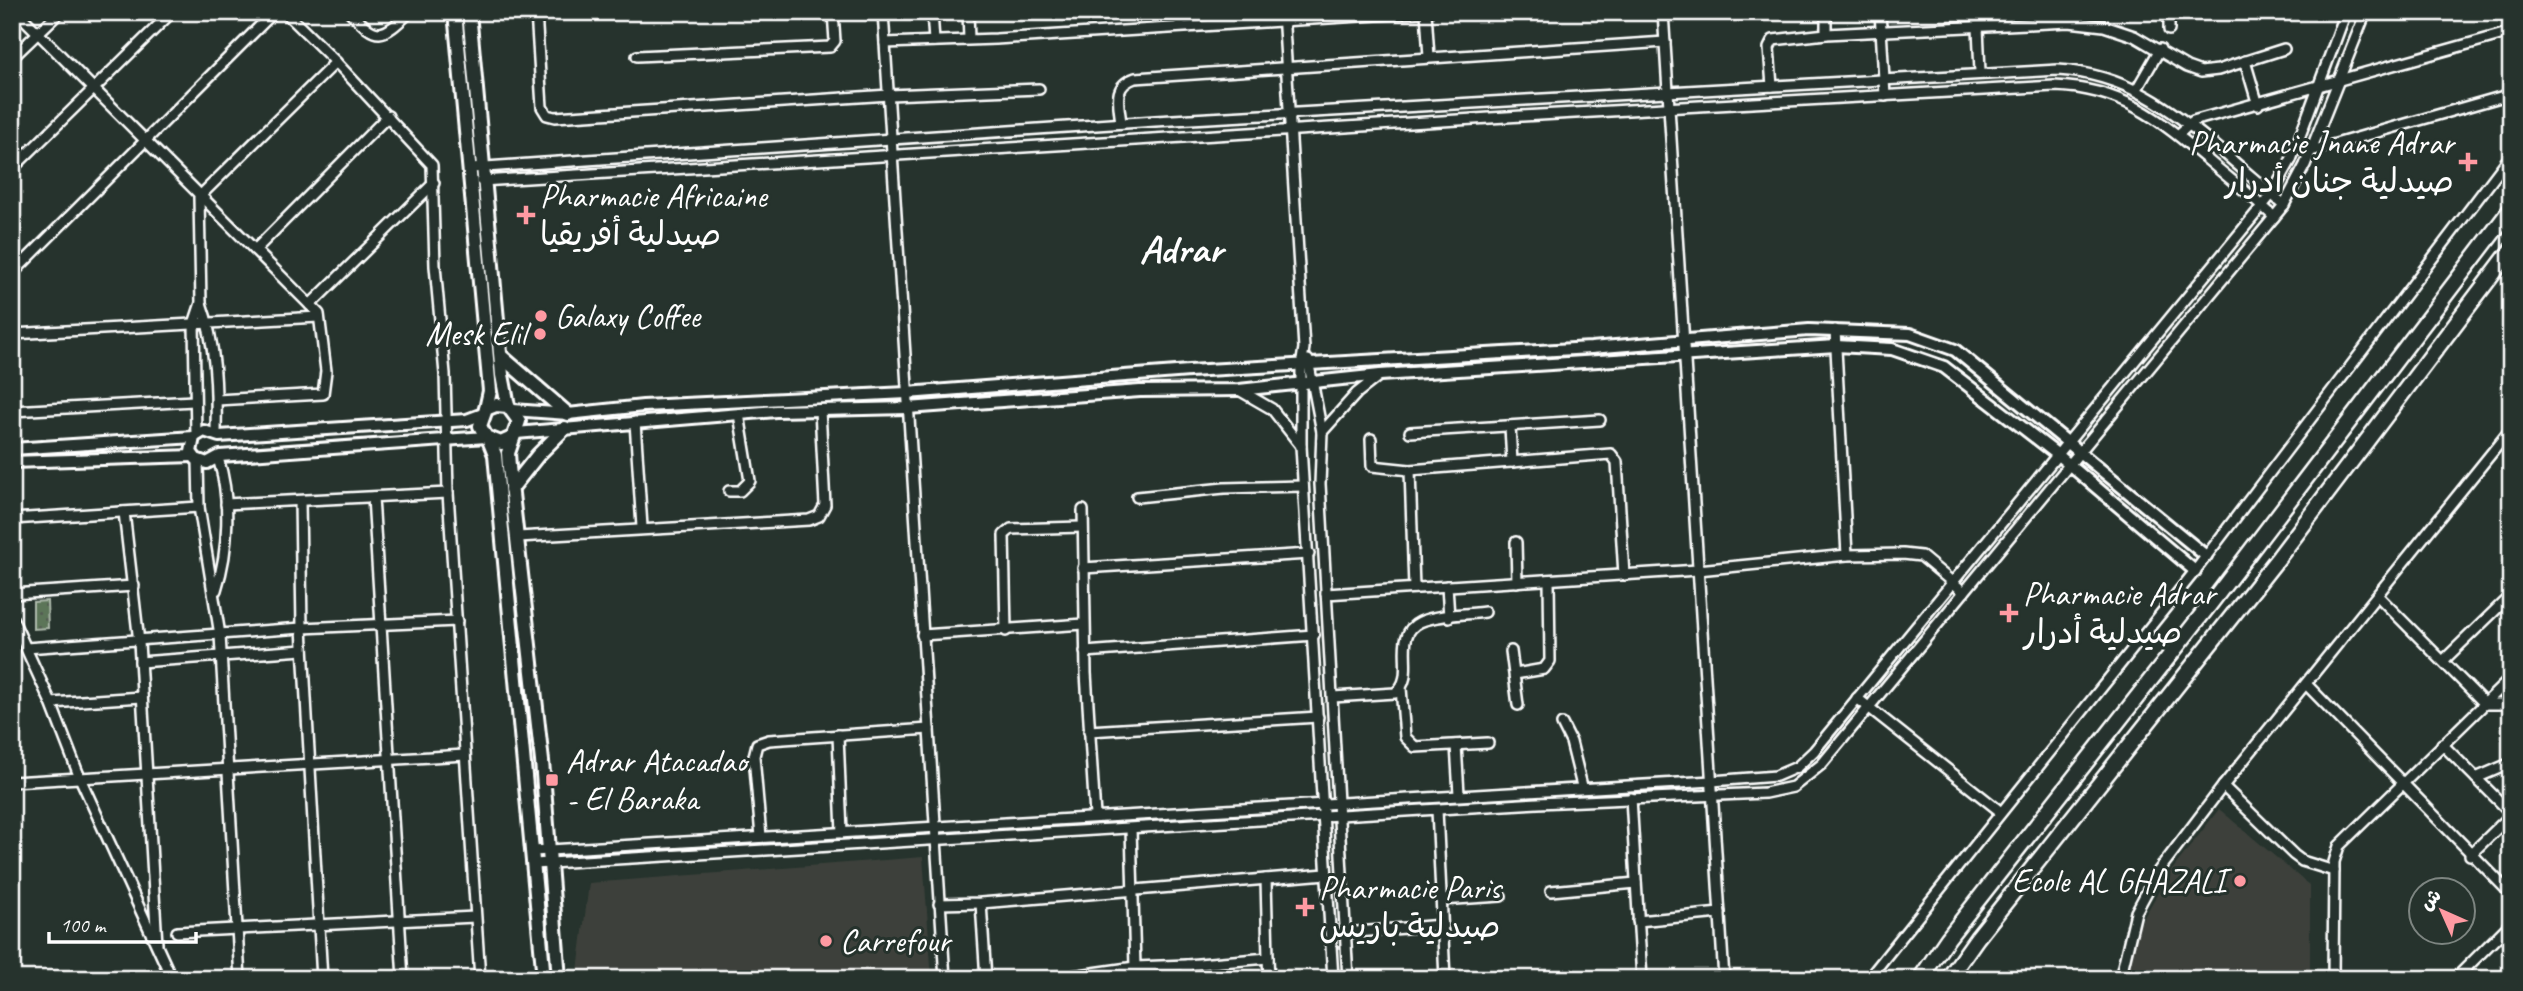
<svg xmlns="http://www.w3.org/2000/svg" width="2523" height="991" font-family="Caveat,'Playpen Sans Arabic',sans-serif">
<defs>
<pattern id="park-dots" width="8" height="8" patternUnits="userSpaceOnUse" patternTransform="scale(1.75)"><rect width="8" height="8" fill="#5c7459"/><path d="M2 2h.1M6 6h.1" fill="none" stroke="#525c51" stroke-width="1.8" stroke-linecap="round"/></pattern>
</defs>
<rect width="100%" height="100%" fill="#26332d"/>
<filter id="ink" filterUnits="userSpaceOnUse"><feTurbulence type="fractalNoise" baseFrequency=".0143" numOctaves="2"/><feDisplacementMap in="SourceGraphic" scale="14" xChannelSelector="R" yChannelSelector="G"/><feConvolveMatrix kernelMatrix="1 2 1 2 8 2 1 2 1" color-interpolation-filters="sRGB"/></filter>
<g filter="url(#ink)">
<!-- built -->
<g fill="#3c413b">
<path d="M2219,809L2310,886V979H2128L2135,933L2168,875Z"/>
<path d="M923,857L932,979H577L589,883Z"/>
</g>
<!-- park -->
<path fill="url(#park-dots)" stroke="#aebaac" stroke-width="2" d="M47,601L48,628L33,629V602Z"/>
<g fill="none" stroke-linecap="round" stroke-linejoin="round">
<defs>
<g id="minor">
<path d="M17,12L319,314L326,371L323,394L217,400"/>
<path d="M285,12L336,62L432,165L435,266L445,374L448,493L480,979"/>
<path d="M350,12C378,41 381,39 410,12"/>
<path d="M536,12L542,107L547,115L555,117L889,95L1039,89"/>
<path d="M883,12L945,979"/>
<path d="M932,12L934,41"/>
<path d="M968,12L969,39"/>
<path d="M1180,12V26"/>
<path d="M1283,12L1304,348L1301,367V446L1333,979"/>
<path d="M1426,12L1429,57"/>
<path d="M1663,12L1724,979"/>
<path d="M1826,12V34"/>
<path d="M1880,12L1885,96"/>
<path d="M1978,27L1980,72"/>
<path d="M2169,30V12"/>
<path d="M885,43L996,39L1424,12"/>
<path d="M637,56L830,47L835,41L833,12"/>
<path d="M12,58L60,12"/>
<path d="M2245,61L2258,105"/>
<path d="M1772,86L1769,48L1773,40L1826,34L2069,22L2104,26L2134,36L2187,67L2201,72L2218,70L2284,49"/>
<path d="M2137,89L2160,49"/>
<path d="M1121,123C1119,103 1112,86 1135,78L1665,42"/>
<path d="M2178,135L2193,121L2511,32"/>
<path d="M2311,151L2511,94"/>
<path d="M471,168L1155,121L2058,70C2126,74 2172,109 2223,152C2243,170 2264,187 2284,205"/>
<path d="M12,169L172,12"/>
<path d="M481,181L1522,116L2054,86C2122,88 2159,119 2209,161C2231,180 2254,197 2274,217"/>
<path d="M255,250L388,116"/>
<path d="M12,274L274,12"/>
<path d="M201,303C216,344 217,390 216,433"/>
<path d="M310,305L434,183"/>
<path d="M1835,330L1847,555"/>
<path d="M12,334L319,317"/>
<path d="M1308,360L1322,432L1320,484L1348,979"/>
<path d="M1239,390L1272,409L1301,446"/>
<path d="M12,411L194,401"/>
<path d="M635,422L642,527"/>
<path d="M1510,427L1512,462"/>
<path d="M1322,432L1357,393L1380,375"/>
<path d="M1410,432L1600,420"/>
<path d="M196,434L194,324L201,303L199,197L336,62"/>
<path d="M1371,439L1372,466L1410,470L1611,454L1617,462L1624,575"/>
<path d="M198,461L199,507L220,635L240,979"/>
<path d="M1410,470L1414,588"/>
<path d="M729,491H740L750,481L739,414"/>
<path d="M373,497L403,979"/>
<path d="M1137,497L1224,488L1303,486"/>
<path d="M300,501L302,628L322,979"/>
<path d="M226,504L448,493"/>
<path d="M1083,510L1086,673L1095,816"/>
<path d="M124,512L139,642L157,944"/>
<path d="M12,519L199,507"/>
<path d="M518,537L809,520L819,516L825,505L820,410"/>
<path d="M1516,542L1517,582"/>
<path d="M1083,568L1309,554"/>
<path d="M1447,586L1449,617"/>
<path d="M216,590C229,550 231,498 218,458"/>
<path d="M12,594L134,586"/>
<path d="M1326,594L1698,570L1847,555L1903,554L1921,556L1964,592"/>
<path d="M2378,596L2485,704H2511"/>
<path d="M12,618L51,703L80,778L172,979"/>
<path d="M1006,631L1004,535L1011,529L1082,527"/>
<path d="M922,635L1084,624"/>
<path d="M26,648L302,628L457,621"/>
<path d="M1511,651L1518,705"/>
<path d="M1085,652L1314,635"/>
<path d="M2443,661L2511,595"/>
<path d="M140,662L303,650"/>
<path d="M1515,674L1544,669L1550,661L1549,580"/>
<path d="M2307,685L2511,894"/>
<path d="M1401,688L1405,737L1415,747L1488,743"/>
<path d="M1333,697L1395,693C1419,676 1390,636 1420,622C1438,614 1465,615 1485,612"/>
<path d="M1857,698L2001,812"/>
<path d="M51,703L142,697"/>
<path d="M1562,724L1571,742L1582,786"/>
<path d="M1089,731L1318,717"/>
<path d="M838,735L842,833"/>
<path d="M2442,744L2511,813"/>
<path d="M1456,745L1459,794"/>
<path d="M2476,778L2511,763"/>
<path d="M12,782L465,755"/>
<path d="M2223,786L2294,855L2302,861L2334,871"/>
<path d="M1631,798L1642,979"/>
<path d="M1437,810L1445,979"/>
<path d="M1131,829L1135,967L1187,965V979"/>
<path d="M761,837L754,756L757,744L769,740L929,729"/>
<path d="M533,851L1712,781L1776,776L1797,767L1814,751L2272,194L2291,160L2346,12"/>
<path d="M2470,855L2511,815"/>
<path d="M534,864L1538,803L1765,793L1793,787L1822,764L2284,205L2305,165L2366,12"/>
<path d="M1551,891L1636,883"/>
<path d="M1441,900L1501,896"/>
<path d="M981,903L986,979"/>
<path d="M939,904L981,903L1326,874"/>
<path d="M1638,921L1720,913"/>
<path d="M177,932L475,917"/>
<path d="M1345,933L1442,925"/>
<path d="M1268,958L1269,979"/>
<path d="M1187,965L1268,958L1266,879"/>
<path d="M993,979L1072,976"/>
<path d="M1072,979V976L1135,967"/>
<path d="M1868,979L2195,571L2511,155"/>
<path d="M2120,979L2136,912L2157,873L2223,786L2511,429"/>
<path d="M2333,979L2334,862L2339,846L2511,678"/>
<path d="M2455,979L2511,923"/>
</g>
<g id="tertiary">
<path d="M513,410L568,414L643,406L907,393L1189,371L1591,348L1809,330L1910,334L1955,350L2206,556"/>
<path d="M516,433L776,411L908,408L1140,391L1239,390L1380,375L1836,346L1892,349L1944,367L2058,455L2195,571"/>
<path d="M194,437L191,452L196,459L207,463L220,456L486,437"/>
<path d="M12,449L194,437L204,431L219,436L467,420L483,414"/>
<path d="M12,462L193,456"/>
</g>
<g id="secondary">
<path d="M455,12L490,391L486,409"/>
<path d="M469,12L502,375L508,406"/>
<path d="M501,356L568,414"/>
<path d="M512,438L501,443L486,437L480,426L486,409L496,405L508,406L519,421L508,453L509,467L542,761L559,979"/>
<path d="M489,440L495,455L544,979"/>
<path d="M511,489L538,455L565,428"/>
</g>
<g id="trunk">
<path d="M1920,979L1948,938L2211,603L2511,209"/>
<path d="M1948,979L1977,938L2279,557L2511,250"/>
</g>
</defs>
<!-- minor casing -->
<use href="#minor" stroke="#fff" stroke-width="14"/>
<!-- tertiary casing -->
<use href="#tertiary" stroke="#fff" stroke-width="16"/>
<!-- secondary casing -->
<use href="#secondary" stroke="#fff" stroke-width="18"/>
<!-- trunk casing -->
<use href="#trunk" stroke="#fff" stroke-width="19"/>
<!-- minor -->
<use href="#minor" stroke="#26332d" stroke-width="9"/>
<!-- tertiary -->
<use href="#tertiary" stroke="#26332d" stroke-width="10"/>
<!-- secondary -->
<use href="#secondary" stroke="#26332d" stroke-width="12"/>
<!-- trunk -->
<use href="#trunk" stroke="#26332d" stroke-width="14"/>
</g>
</g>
<!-- markers -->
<g fill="#ff9aa2" stroke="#26332d" stroke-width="2.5">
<path d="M2464.5 151.5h7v7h7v7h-7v7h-7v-7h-7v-7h7z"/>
<path d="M522.5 204.5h7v7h7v7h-7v7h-7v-7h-7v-7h7z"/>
<circle cx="541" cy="316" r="7"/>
<circle cx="540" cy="334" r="7"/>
<path d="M2005.5 602.5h7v7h7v7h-7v7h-7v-7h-7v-7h7z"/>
<rect x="545" y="773" width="14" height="14" rx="3.5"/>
<circle cx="2240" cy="881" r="7"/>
<path d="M1301.5 896.5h7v7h7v7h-7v7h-7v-7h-7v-7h7z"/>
<circle cx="826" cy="941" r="7"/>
</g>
<g text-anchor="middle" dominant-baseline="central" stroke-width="6" stroke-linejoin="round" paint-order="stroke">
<!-- poi labels -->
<g font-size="33" fill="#fff" stroke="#26332d" text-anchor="start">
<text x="2454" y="143" text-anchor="end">Pharmacie Jnane Adrar<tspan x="2454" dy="38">صيدلية جنان أدرار</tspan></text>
<text x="540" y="196">Pharmacie Africaine<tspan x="540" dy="38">صيدلية أفريقيا</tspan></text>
<text x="555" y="316">Galaxy Coffee</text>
<text x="526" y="334" text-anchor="end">Mesk Elil</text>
<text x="2023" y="594">Pharmacie Adrar<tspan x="2023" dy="38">صيدلية أدرار</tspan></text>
<text x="566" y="761">Adrar Atacadao<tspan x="566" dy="38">- El Baraka</tspan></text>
<text x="2226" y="881" text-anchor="end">Ecole AL GHAZALI</text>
<text x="1319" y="888">Pharmacie Paris<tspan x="1319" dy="38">صيدلية باريس</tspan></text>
<text x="840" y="941">Carrefour</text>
</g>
<!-- district labels -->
<g font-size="40" font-weight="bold" fill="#fff" stroke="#26332d">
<text x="1181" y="249">Adrar</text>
</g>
</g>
<!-- margin -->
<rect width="2523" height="991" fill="none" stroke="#26332d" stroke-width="42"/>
<rect x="21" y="21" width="2481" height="949" fill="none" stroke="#fff" stroke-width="2.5" filter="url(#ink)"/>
<!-- north arrow -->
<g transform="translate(2442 911) rotate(315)"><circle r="33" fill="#26332d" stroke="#7d8581" stroke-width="2"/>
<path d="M0-5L12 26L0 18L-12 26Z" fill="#ff9aa2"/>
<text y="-10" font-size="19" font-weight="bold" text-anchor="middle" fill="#ffffff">ش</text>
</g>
<!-- scale -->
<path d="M49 932v10h147v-10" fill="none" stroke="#ffffff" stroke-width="3.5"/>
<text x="60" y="932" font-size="21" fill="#ffffff" stroke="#26332d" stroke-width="5" paint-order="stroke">100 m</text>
</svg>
